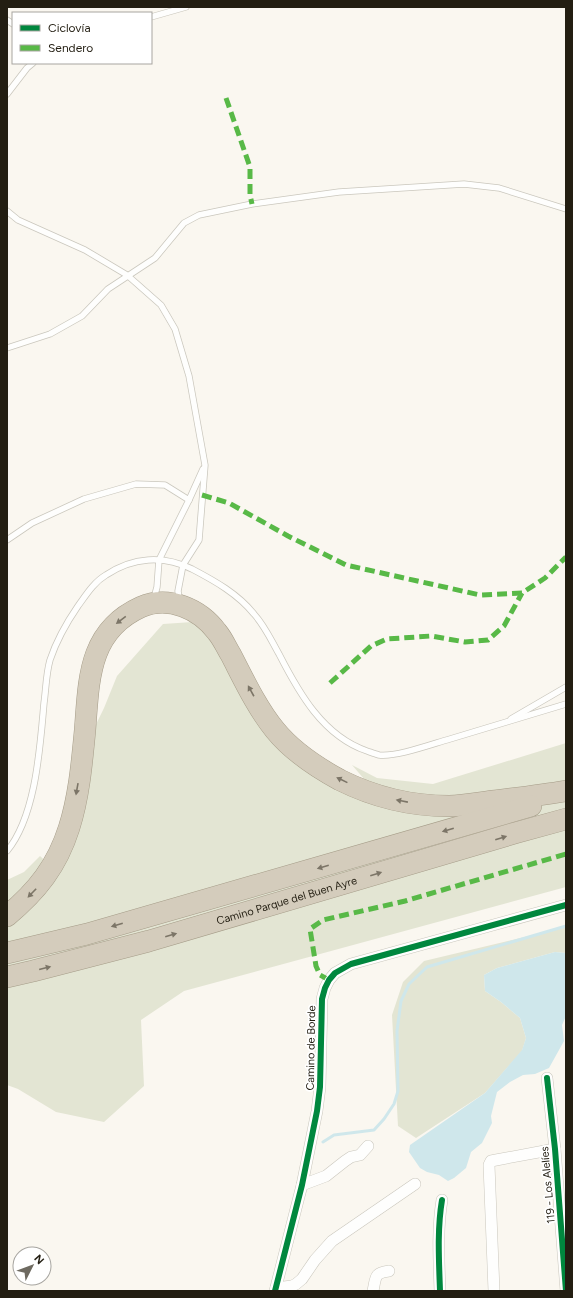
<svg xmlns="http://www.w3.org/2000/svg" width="573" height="1298" font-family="Figtree,sans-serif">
<rect width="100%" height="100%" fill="#faf7f0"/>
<!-- green -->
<g fill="#e3e5d3">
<path d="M207,621L268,722L377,794L352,765L377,778L433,784L566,743V887L184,991L141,1020L144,1086L104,1122L56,1112L18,1089L7,1085V880L24,872L40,856L52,867L83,751L104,708L117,676L163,624Z"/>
<path d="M566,927V953L555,952L497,968L484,975L485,991L501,1002L520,1018L526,1038L522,1051L485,1093L416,1138L398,1126L392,1015L403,982L424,961Z"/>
</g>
<!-- water -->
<path fill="#cfe7eb" d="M555,952L566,953V1016L562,1025L564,1041L549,1068L535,1074L523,1075L510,1082L497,1092L491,1116L492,1123L482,1143L471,1152L466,1168L454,1178L448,1181L439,1175L427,1172L420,1168L409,1152L410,1145L485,1093L522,1050L526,1038L520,1018L501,1002L485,991L484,975L497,968Z"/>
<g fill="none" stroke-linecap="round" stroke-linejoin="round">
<!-- stream -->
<path stroke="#cfe7eb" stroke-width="3" d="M323,1142L334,1135L374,1130L384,1119L394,1104L398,1091L397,1031L401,1001L409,984L427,967L566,926"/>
<defs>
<g id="lane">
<path d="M151,17L186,7"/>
<path d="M7,20L13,24"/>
<path d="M7,94L27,68L33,63"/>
<path d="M7,211L18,220L85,250L127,275L161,305L175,329L189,376L205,465L199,540L183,565L178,591L179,597L180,599"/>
<path d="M7,348L50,334L82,316L108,289L155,258L184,223L199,215L252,204L339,192L464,184L499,188L566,209"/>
<path d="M189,500L203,469"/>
<path d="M7,540L32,523L84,499L136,484L165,485L189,500L159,560L157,587L154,598"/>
<path d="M511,719L566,687"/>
<path d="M7,851C36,816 40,747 44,703C46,689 46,674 50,660C56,642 67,622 78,606C86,595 94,582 106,575C133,557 163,555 192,569C215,581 238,594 254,614C265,626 271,640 279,654C299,693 323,736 367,751C370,752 375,754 379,755C397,757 432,744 450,739C489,727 527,716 566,704"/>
</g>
<g id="street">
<path d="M547,1078L555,1149L566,1291"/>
<path d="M302,1185L326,1176L345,1161L351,1157L360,1155L368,1146"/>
<path d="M276,1288L292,1286L296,1284L302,1279L315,1260L332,1241L415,1184"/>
<path d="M275,1291L302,1185L317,1111L320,1087L322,999L325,988L329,980L335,973L351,964L566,905"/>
<path d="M373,1291C376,1277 374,1273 389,1271"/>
<path d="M440,1291C439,1261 437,1230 442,1200"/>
<path d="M494,1291L489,1165L491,1161L496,1160L555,1149"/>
</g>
<g id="highway">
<path d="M7,916C37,891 57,866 69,828C79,797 82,762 85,730C89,680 88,631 141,607C169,595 200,609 217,632C223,639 226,647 231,655C244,680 257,708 275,730C292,751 316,767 340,780C374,797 412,806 449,806C464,806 478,803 493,801C517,798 542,795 566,791"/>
<path d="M7,953L87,934L531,806"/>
<path id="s1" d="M7,977L33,971L149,941L515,833L566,819"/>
</g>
</defs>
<!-- lane casing -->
<use href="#lane" stroke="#cac7bd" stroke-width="7"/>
<!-- street casing -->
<use href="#street" stroke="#cac7bd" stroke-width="12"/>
<!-- highway casing -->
<use href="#highway" stroke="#a59c88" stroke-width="22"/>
<!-- lane -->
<use href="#lane" stroke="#fefefd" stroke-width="5.5"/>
<!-- street -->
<use href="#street" stroke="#fefefd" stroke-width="11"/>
<!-- highway -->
<use href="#highway" stroke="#d4ccbc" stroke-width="21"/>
<!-- quiet -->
<g stroke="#58b947" stroke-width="5" stroke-dasharray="10 5" stroke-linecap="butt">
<path d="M226,98L250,167V195L252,204"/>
<path d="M202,495L229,503L288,536L346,565L480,595L522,593L545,578L566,557"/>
<path d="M330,683L371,646L387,639L431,636L465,642L488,640L504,626L522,593"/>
<path d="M329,980L320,975L316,966L310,929L323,920L405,901L566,854"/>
</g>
<defs>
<g id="cycleway">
<path d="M547,1078L555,1149L566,1291"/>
<path d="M275,1291L302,1185L317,1111L320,1087L322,999L325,988L329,980L335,973L351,964L566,905"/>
<path d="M440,1291C439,1261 437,1230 442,1200"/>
</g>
</defs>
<!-- cycleway casing -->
<use href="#cycleway" stroke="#fff" stroke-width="8"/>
<!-- cycleway -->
<use href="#cycleway" stroke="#00873e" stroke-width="6"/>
</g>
<!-- one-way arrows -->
<defs><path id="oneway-solid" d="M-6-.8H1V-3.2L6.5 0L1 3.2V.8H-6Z"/></defs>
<g fill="#7c7567">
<use href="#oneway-solid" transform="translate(121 620) rotate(143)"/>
<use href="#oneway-solid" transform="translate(251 691) rotate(-119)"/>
<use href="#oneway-solid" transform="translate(342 780) rotate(-154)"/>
<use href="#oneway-solid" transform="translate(77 789) rotate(100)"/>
<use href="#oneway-solid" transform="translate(402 801) rotate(-169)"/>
<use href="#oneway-solid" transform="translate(448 830) rotate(164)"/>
<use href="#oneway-solid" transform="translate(501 838) rotate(-17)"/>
<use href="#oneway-solid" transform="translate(323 867) rotate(164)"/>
<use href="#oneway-solid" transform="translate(376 874) rotate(-17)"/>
<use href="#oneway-solid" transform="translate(32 893) rotate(134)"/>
<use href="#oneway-solid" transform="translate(117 925) rotate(164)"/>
<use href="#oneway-solid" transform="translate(171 935) rotate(-16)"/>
<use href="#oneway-solid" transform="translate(45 968) rotate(-14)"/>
</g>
<g text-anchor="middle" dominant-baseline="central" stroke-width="3.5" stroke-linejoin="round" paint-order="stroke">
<!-- street labels -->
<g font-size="11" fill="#231e12" stroke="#fff">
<text stroke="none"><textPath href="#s1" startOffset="290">Camino Parque del Buen Ayre</textPath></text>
<text transform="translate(311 1048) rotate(-89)">Camino de Borde</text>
<text transform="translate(548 1185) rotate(-95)">119 - Los Alelíes</text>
</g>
</g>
<!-- border -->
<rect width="573" height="1298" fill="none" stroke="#231e12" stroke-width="16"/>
<!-- legend -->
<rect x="12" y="12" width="140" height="52" fill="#ffffff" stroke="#a7a5a0"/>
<rect x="20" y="25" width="20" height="6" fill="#00873e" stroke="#a7a5a0"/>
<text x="48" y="32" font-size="12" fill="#231e12">Ciclovía</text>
<rect x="20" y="45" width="20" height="6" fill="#58b947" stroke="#a7a5a0"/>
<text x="48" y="52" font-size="12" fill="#231e12">Sendero</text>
<!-- north arrow -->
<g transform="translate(32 1266) rotate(48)"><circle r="19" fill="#ffffff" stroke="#a7a5a0"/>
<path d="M0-3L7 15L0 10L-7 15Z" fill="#6e6a60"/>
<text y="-6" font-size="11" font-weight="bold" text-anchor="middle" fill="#231e12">N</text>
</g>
</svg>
